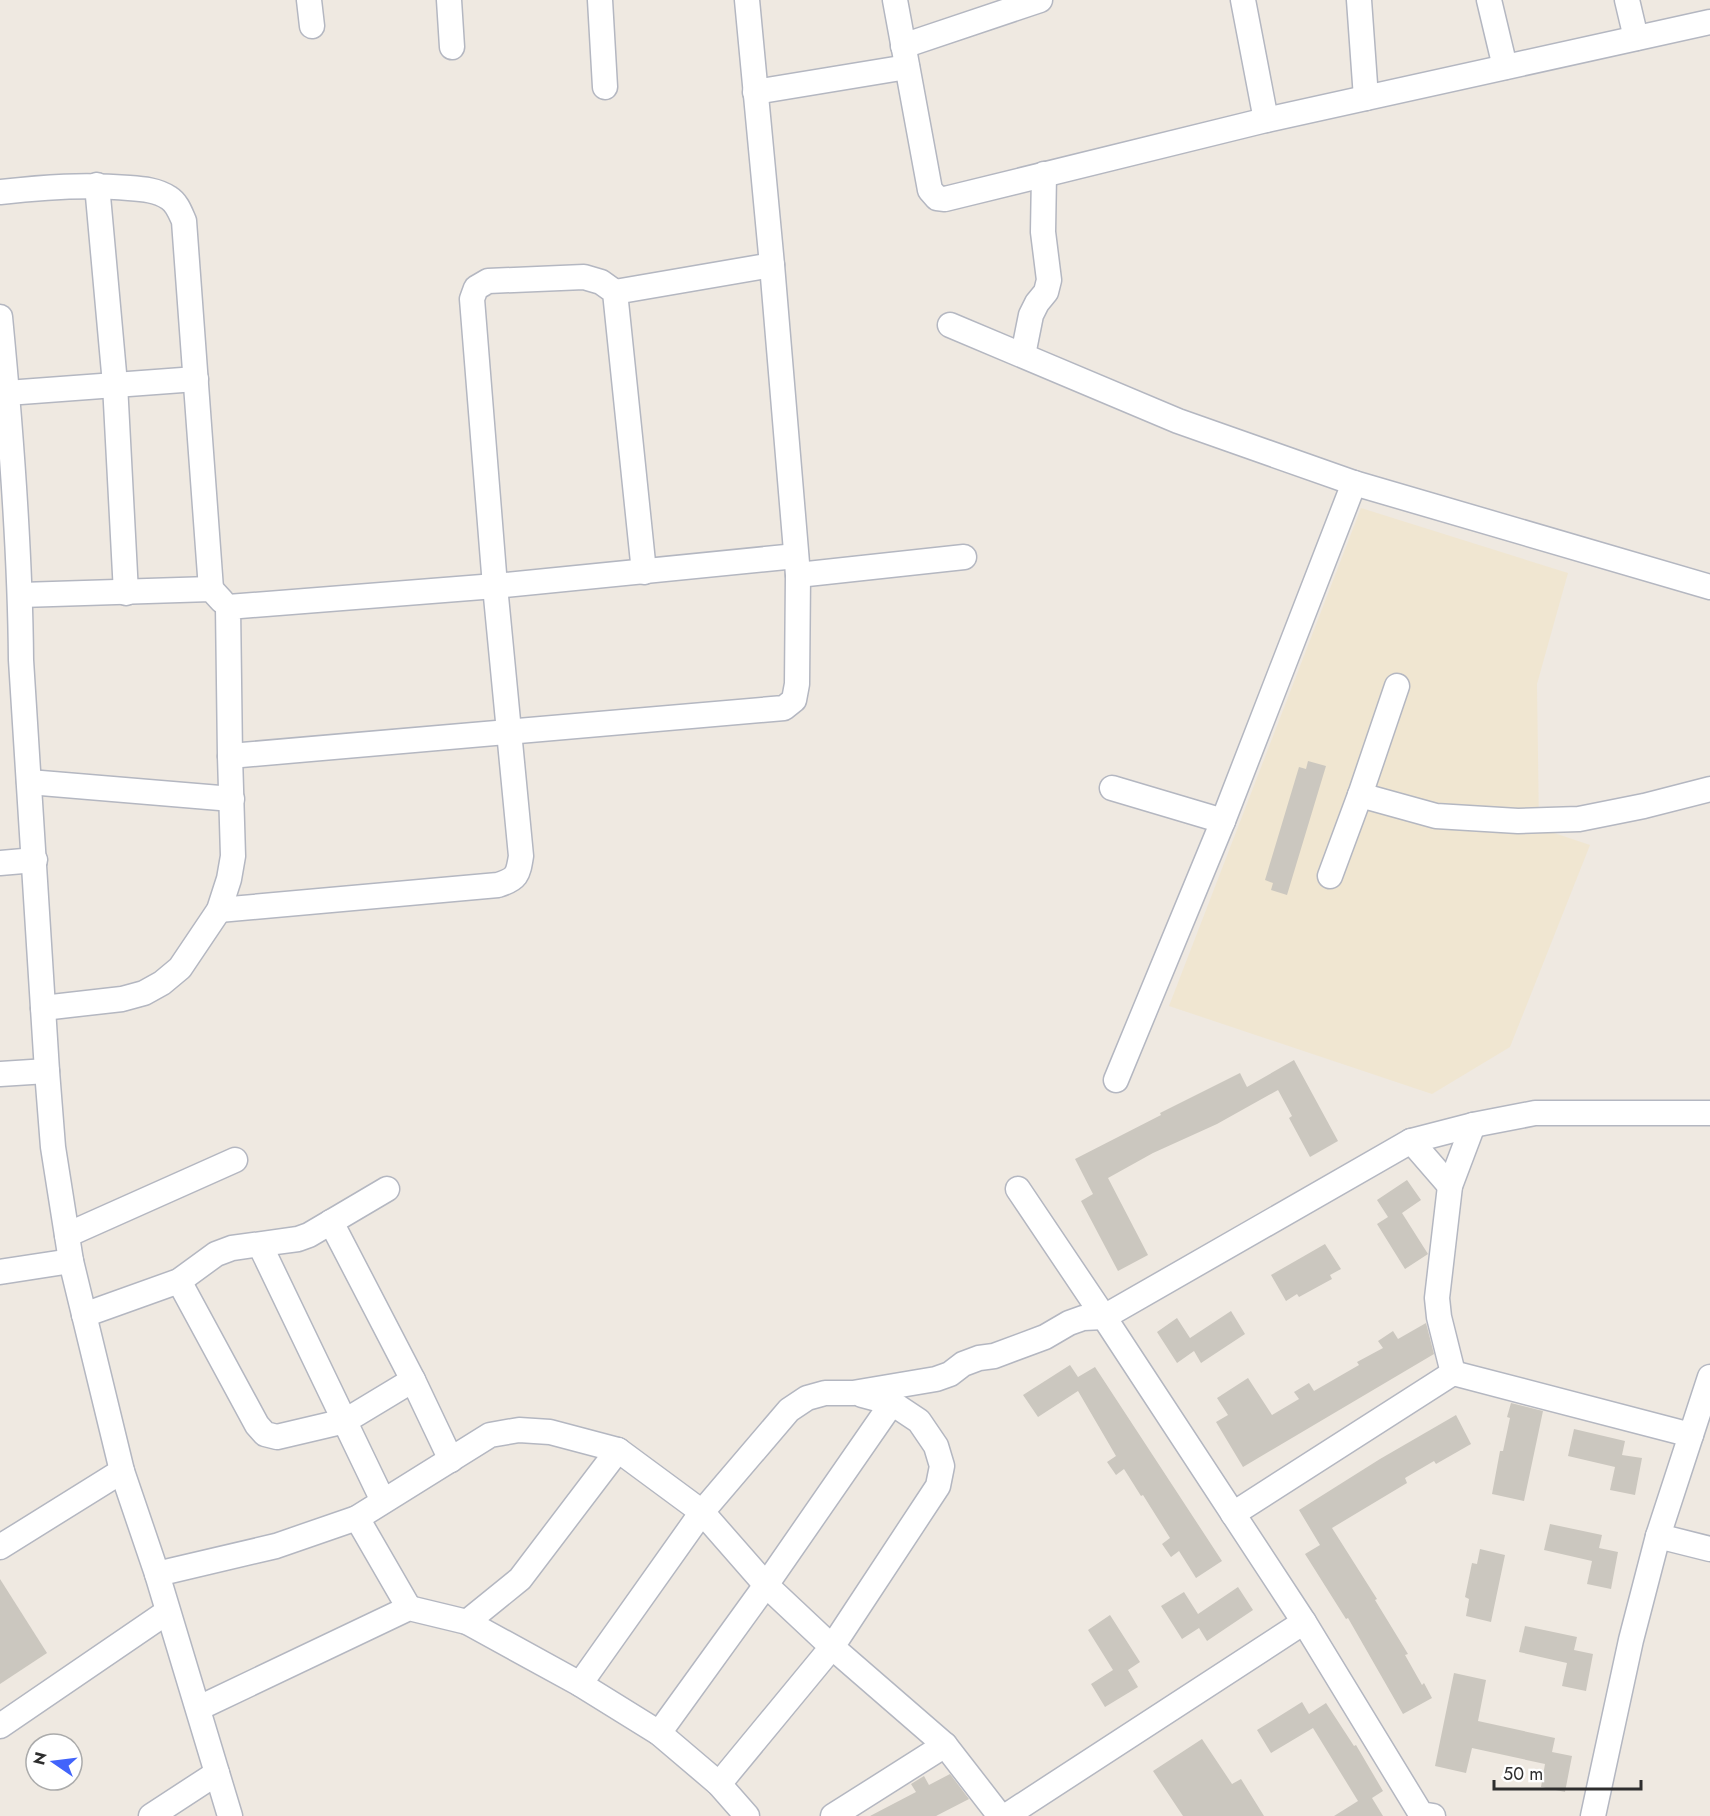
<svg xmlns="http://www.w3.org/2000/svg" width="1710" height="1816" font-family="Jost,sans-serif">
<rect width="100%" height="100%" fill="#efe9e1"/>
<!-- education -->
<path fill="#f0e6d1" d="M1361,508L1568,573L1537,684L1539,828L1590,845L1510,1047L1432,1094L1169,1006Z"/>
<!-- building -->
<g fill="#cbc7bf">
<path d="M1308,761L1326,766L1287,895L1271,890L1273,883L1265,880L1299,767L1306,769Z"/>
<path d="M1294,1060L1338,1141L1310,1157L1289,1118L1292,1116L1278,1090L1217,1124L1153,1153L1108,1178L1148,1255L1118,1271L1081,1201L1093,1194L1075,1159L1161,1115L1160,1113L1240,1073L1247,1087Z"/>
<path d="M1407,1180L1421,1200L1402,1213L1428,1254L1405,1269L1377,1224L1388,1217L1377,1200Z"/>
<path d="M1325,1244L1341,1269L1330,1275L1332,1279L1299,1297L1297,1294L1286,1301L1271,1275Z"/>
<path d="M1231,1311L1245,1334L1201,1363L1194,1351L1177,1363L1157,1332L1177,1318L1190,1338Z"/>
<path d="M1426,1323L1434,1354L1243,1467L1216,1422L1228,1415L1217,1398L1248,1378L1272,1415L1299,1399L1294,1392L1309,1383L1314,1391L1359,1365L1357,1362L1383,1348L1378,1341L1393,1331L1398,1339Z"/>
<path d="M1070,1365L1078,1377L1095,1367L1222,1561L1196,1578L1179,1551L1171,1557L1162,1544L1170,1538L1143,1495L1141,1496L1124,1469L1116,1475L1107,1462L1116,1456L1078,1391L1038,1417L1023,1395Z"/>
<path d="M1511,1403L1543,1411L1524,1501L1492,1494L1500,1451H1503L1510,1418L1507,1417Z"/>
<path d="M1456,1415L1471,1444L1436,1464L1434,1461L1405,1478L1407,1483L1332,1528L1377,1599L1375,1600L1408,1654L1405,1655L1422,1685L1424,1683L1432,1698L1403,1714L1348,1618L1346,1619L1305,1554L1320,1545L1299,1510L1380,1459Z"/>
<path d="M1574,1429L1625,1441L1622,1455L1642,1458L1635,1495L1610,1490L1615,1467L1568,1456Z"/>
<path d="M1550,1524L1602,1535L1599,1548L1618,1552L1611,1589L1587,1584L1592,1561L1544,1550Z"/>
<path d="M1480,1549L1505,1555L1491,1622L1466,1616L1469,1599L1465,1597L1472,1563L1477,1564Z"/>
<path d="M0,1579L47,1653L0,1684Z"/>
<path d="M1238,1587L1253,1610L1207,1641L1199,1628L1182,1639L1161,1606L1184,1592L1198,1614Z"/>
<path d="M1110,1615L1140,1662L1128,1670L1138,1687L1105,1707L1091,1684L1113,1670L1088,1630Z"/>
<path d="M1525,1626L1577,1637L1574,1650L1593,1654L1586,1691L1562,1686L1567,1663L1519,1652Z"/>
<path d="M1454,1673L1486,1680L1478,1721L1555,1738L1552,1752L1572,1756L1565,1792L1541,1787L1545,1764L1472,1748L1466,1773L1435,1766Z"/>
<path d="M1302,1702L1309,1714L1326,1703L1354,1746L1356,1745L1383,1791L1372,1798L1383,1816H1334L1358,1801L1313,1728L1271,1753L1257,1730Z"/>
<path d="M1202,1739L1232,1784L1241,1779L1264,1816H1183L1153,1771Z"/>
<path d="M950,1774L969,1799L936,1816H870L916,1792L911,1784L924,1776L929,1785Z"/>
</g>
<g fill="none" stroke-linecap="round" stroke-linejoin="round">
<defs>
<g id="minor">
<path d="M309,0L312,26"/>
<path d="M449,0L452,47"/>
<path d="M600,0L605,87"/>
<path d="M895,0L930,190L937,198L945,199L1266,120L1710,22"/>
<path d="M1243,0L1266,120"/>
<path d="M1359,0L1366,98"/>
<path d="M1489,0L1505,67"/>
<path d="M1627,0L1636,38"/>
<path d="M903,46L1040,0"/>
<path d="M755,92L907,67"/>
<path d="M97,185L115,384L126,593"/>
<path d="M0,192C44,187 85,184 129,188C143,189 157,190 169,198C177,203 180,212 184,221L211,589"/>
<path d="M615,292L772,265"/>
<path d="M0,317C11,431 20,545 21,660L47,1071L53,1147L71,1261L122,1471L157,1574L230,1816"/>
<path d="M950,325L1178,421L1354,483L1710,587"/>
<path d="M1023,355L1031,315L1037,303L1046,292L1049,280L1043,232L1044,174"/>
<path d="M7,393L196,379"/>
<path d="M798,575L964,557"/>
<path d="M21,595L211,589L222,601"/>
<path d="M230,756L784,708L794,700L797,684L798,575L772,265L747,0"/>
<path d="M29,782L232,799"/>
<path d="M1112,788L1223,821"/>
<path d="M1360,795L1436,816L1518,821L1579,819L1644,806L1710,789"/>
<path d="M0,863L35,860"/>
<path d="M1330,876L1360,795L1397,686"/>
<path d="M219,910L498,885C517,879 518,875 521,856L495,586L472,299L476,288L488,281L584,277L601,282L615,292L644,572"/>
<path d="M43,1008L122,999L144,993L162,983L180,968L219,910L229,879L233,856L230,756L228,607L495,586L796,556"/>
<path d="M0,1074L47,1071"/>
<path d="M1116,1080L1223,821L1354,483"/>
<path d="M1411,1141L1450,1186"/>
<path d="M1018,1189L1104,1317"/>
<path d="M331,1222L413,1380L451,1460"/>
<path d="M67,1235L235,1160"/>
<path d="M260,1245L383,1501"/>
<path d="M0,1272L71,1261"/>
<path d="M179,1281L257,1425L265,1434L277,1437L345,1421L413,1380"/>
<path d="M84,1315L179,1281L216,1254L232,1248L298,1239L309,1235L387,1189"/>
<path d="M1453,1373L1439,1317L1437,1298L1450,1186L1473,1125"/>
<path d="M862,1395L892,1403L919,1421L936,1446L942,1466L938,1486L832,1647L945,1745L1000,1816"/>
<path d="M1233,1514L1453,1373L1691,1435"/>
<path d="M357,1518L409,1608"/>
<path d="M1658,1536L1710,1549"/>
<path d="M0,1547L122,1471"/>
<path d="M157,1574L276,1546L357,1518L490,1435L519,1430L550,1432L618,1450L702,1512L789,1410L807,1398L825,1393H853L936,1379L950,1374L963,1364L979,1358L994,1356L1045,1337L1069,1323L1083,1318L1104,1317"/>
<path d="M467,1622L520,1579L618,1450"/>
<path d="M580,1684L702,1512L766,1585L832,1647L719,1784"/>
<path d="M199,1708L409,1608L467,1622L580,1684L659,1733L719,1784L747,1816"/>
<path d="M0,1726L167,1612"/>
<path d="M659,1733L766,1585L892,1403"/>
<path d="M151,1816L217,1773"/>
<path d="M833,1816L945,1745"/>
<path d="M1006,1816L1304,1622"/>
<path d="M1433,1816L1421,1814L1304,1622L1104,1317L1411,1141L1473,1125L1535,1113H1710"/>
<path d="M1593,1816L1631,1640L1658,1536L1710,1377"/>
</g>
</defs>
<!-- minor casing -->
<use href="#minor" stroke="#b4b7c1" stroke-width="27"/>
<!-- minor -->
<use href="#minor" stroke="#fff" stroke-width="24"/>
</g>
<!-- north arrow -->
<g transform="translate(54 1762) rotate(284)"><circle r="28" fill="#ffffff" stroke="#ababab" stroke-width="1.5"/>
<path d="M0-4.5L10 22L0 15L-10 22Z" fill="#4264fb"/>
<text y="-9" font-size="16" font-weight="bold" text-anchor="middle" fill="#2e2e2e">N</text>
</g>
<!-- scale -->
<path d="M1494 1780v9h147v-9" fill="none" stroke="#2e2e2e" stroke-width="3"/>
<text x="1503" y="1780" font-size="18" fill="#2e2e2e" stroke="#ffffff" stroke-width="4.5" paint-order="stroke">50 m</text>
</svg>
